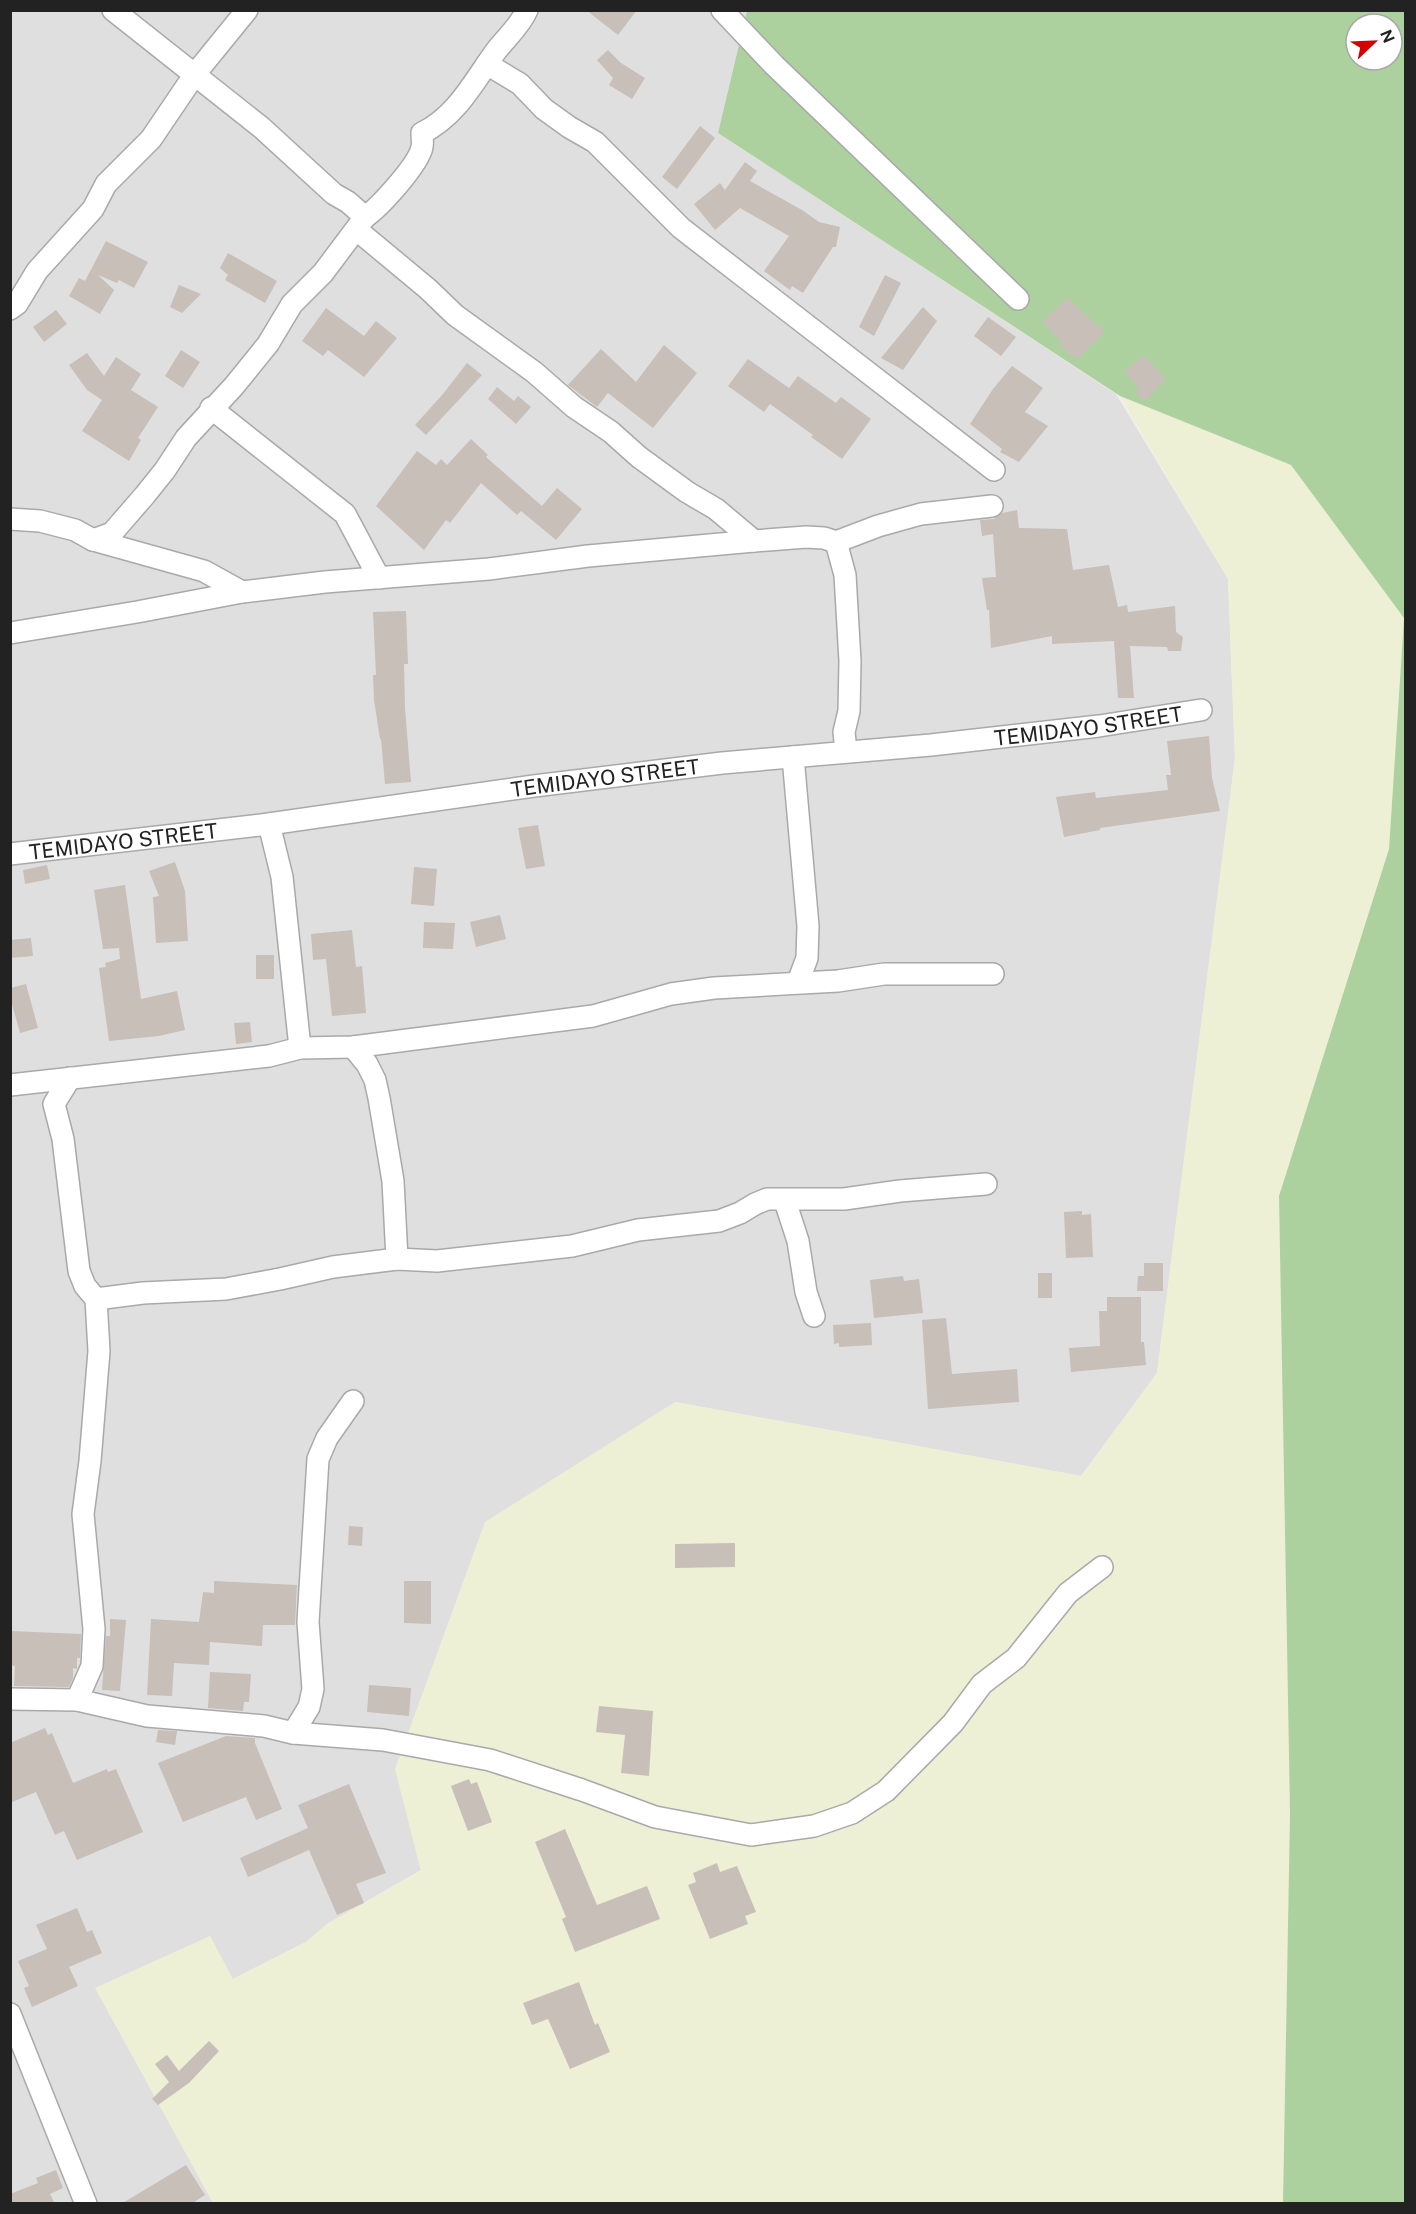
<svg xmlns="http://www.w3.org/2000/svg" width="1416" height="2214" font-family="'Public Sans',sans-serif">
<rect width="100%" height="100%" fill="#f2efe9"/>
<!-- residential -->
<path fill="#e0dfdf" d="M11,11H747L718,133L1116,394L1228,579L1235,758L1157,1373L1081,1476L675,1402L396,1769L421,1870L327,1924L306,1942L233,1979L174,2129L213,2203L11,2204Z"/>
<!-- farmland -->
<path fill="#eef0d5" d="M1120,396L1291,465L1404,618L1389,849L1279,1196L1290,1813L1283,2203H213L95,1988L210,1936L233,1979L306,1942L327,1924L421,1871L395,1769L485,1522L675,1402L1082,1476L1157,1373L1235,758L1228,579Z"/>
<!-- forest -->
<path fill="#add19e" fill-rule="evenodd" d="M747,11H1405V2203H1283L1290,1813L1279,1196L1389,849L1404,618L1291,465L1120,396L718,133ZM1356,24H1392V60H1356Z"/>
<!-- building -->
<g fill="#c7bfb8">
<path d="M586,10H637L618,35Z"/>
<path d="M608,50L621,63L645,78L632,99L609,85L613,78L597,60Z"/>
<path d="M700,126L715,138L677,189L662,177Z"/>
<path d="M745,162L757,171L750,181L802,210L819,222L840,227L836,247H833L803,293L792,286L790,290L764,271L789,236L740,208L715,230L694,204L720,183L725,190Z"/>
<path d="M106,241L148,262L134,288L119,280L117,283L98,275L114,290L100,314L69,296L79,278L85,281Z"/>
<path d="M228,253L277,281L265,303L225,280L228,275L220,268Z"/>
<path d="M885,275L901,283L874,336L859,327Z"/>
<path d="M179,285L201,294L182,313L170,307Z"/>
<path d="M1067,298L1105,332L1076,360L1059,345L1062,342L1042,322Z"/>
<path d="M923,307L937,321L903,370L881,358Z"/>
<path d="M326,308L364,336L376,321L397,338L364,377L328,350L323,356L302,341Z"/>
<path d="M56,310L67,324L44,342L33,327Z"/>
<path d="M988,317L1016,337L1001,356L974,336Z"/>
<path d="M664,345L697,373L653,428L608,393L597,407L568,385L601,349L636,382Z"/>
<path d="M181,350L200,362L183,388L165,376Z"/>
<path d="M87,353L104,376L116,357L141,374L131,390L158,407L138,438L141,440L129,461L82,431L102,400L87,390L69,365Z"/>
<path d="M1144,355L1166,379L1144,402L1135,391L1139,388L1124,372Z"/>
<path d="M748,359L789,388L798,376L836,403L841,397L871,419L842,459L811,437L813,435L770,404L764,412L728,386Z"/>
<path d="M467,363L482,375L426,435L415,425L443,394Z"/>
<path d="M1012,366L1043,388L1025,412L1048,426L1019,462L1000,452L1002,449L970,424L993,389Z"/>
<path d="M497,387L514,401L518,396L531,407L516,424L488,399Z"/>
<path d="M471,439L488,455L486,457L542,506L557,488L582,509L556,540L521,511L517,515L481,483L450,523L446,520L424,550L376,506L417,451L436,465L441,459L447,465Z"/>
<path d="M1017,510L1019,528L1067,529L1073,570L1109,565L1118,607L1127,605L1128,612L1175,606L1176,632L1183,637L1181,651H1168L1167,647L1130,646L1134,698H1118L1114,641L1052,644V636L991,648L989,610H987L982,578L996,577L993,534L982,536L980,520L994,519L1002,513Z"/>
<path d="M406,611L408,664H404L405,708L411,782L385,784L381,739H380L374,700L373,675H376L373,612Z"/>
<path d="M1209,736L1212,778L1220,811L1100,828V830L1064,837L1056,797L1095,792L1096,798L1168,790L1166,775H1171L1167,741Z"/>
<path d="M538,825L545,866L526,869L518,828Z"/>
<path d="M175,862L185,891L188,941L156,943L153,897L159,896L149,871Z"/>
<path d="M47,865L50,879L25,884L23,870Z"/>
<path d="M414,867L437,869L434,906L411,904Z"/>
<path d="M125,885L141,999L177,991L185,1030L159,1036L109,1041L99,968L106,967L105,963L120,959L119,948L103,949L94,890Z"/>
<path d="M500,915L506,939L476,947L470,922Z"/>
<path d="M424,922L455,923L453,949L423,948Z"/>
<path d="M352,930L356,967L362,966L366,1013L332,1016L326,959L313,960L311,934Z"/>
<path d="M31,938L33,956L10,958V940Z"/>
<rect x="256" y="955" width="18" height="24"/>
<path d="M26,984L38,1028L20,1033L10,997V988Z"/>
<path d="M250,1022L252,1042L236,1044L234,1023Z"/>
<path d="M1082,1211V1215L1091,1214L1093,1257L1066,1258L1064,1212Z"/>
<path d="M1144,1263H1163V1291H1137L1138,1276H1144Z"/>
<rect x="1038" y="1273" width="14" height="25"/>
<path d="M903,1276L904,1281L919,1279L923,1313L874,1318L870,1280Z"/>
<path d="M1107,1297H1141V1342H1144L1146,1365L1071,1372L1069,1348L1100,1346L1099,1311H1107Z"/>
<path d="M946,1318L952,1374L1017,1369L1019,1402L928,1409L922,1320Z"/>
<path d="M871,1323L872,1345L839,1347V1343L834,1344L833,1325Z"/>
<path d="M349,1526L363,1527L362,1546L348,1545Z"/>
<path d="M735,1543V1567L675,1568V1544Z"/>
<path d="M214,1581L297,1585L295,1625H263L262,1646L210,1642L209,1665L174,1663L172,1696L147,1695L151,1619L199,1622L203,1592L214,1593Z"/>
<path d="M404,1581H431V1624L404,1623Z"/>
<path d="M110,1619L126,1620L120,1691L102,1690L106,1636H110Z"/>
<path d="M10,1631L81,1634L80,1658H77V1669L73,1668V1678L69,1687L14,1686L15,1666L10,1665Z"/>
<path d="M210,1672L251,1674L249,1702H244L243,1711L208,1708Z"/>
<path d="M369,1685L411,1688L409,1716L367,1712Z"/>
<path d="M599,1706L653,1711L649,1776L621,1773L625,1735L596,1732Z"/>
<path d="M45,1728L48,1735L52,1733L73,1783L107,1769L108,1772L116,1769L143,1832L77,1860L64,1831L55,1835L36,1792L10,1803V1743Z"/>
<path d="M158,1730L177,1731L175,1745L156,1742Z"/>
<path d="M226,1736L255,1738V1743L282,1809L256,1820L246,1797L183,1822L158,1763Z"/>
<path d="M469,1779L471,1784L477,1782L492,1822L468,1831L451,1786Z"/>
<path d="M349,1784L386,1873L356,1884L364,1903L337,1915L309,1850L248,1877L240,1858L308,1828L298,1805Z"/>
<path d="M565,1829L597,1905L647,1886L660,1919L575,1952L562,1919L566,1917L535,1842Z"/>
<path d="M717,1863L720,1872L737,1866L756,1912L745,1916L748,1924L710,1939L688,1885L696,1882L693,1873Z"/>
<path d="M77,1908L87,1932L92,1930L102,1953L69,1967L78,1986L32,2007L24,1988L29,1986L18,1961L47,1949L36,1925Z"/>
<path d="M579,1982L595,2025L598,2023L610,2052L570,2069L548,2019L532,2025L523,2003Z"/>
<path d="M209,2041L219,2051L189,2083L158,2105L152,2099L169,2082L155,2064L167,2055L179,2071Z"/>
<path d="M186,2165L205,2195L191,2204H121Z"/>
<path d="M56,2170L63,2188L50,2194L55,2204H10V2194L38,2183L36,2178Z"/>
</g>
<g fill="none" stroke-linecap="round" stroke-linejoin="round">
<defs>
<g id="minor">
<path d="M722,10L774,65L1018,299"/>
<path d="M487,64L520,84L544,109L569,127L595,142L681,228L994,470"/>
<path d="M365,217C379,208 419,164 422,147C423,143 422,137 422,133C457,116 474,81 496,51C506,38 520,26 527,10"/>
<path d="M357,230L428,289L455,315L534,372L574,407L611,432L639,457L687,492L716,509L754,541L806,537L824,538L836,542L878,526L921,514L992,506"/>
<path d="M10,309L17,304L37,271L93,209L106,184L151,139L195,74L247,10"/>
<path d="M211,408L345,514L379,578"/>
<path d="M10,519L40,521L75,530L93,540L204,571L242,592"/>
<path d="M93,540L112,533L145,495L165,470L186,438L234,386L268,344L292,304L323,273L365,217L348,202L334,194L262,128L113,10"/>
<path d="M836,542L845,575L850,661L849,711L844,732L846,751"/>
<path d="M10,633L137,612L242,592L325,582L489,569L588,556L754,541"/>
<path d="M793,757L808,926L807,958L798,982"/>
<path d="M269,824L282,877L300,1048"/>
<path id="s1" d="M10,854L269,824L534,786L722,763L931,745L1099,726L1201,710"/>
<path d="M353,1047L367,1064L375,1080L379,1098L393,1181L397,1259"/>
<path d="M70,1078L54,1104L63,1139L79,1271L85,1286L96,1299L99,1351L90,1461L83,1514L94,1629L92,1666L77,1700"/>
<path d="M10,1085L269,1056L300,1048L353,1047L593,1016L671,994L714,988L838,981L884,974H993"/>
<path d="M785,1201L798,1241L806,1292L814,1316"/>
<path d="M96,1299L143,1293L226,1289L280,1279L333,1267L397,1259L437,1261L572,1246L638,1230L719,1221L740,1213L755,1204L767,1199H844L900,1191L986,1184"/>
<path d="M10,1699L77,1700L147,1716L264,1726L293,1733L309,1707L313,1689L308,1622L318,1459L327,1438L353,1401"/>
<path d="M293,1733L383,1740L490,1760L582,1790L655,1817L751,1835L814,1826L852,1813L886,1791L953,1723L982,1684L1016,1658L1068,1593L1102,1567"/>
<path d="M10,2014L86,2204"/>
</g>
</defs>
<!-- minor casing -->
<use href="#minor" stroke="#a9a9a9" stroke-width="24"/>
<!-- minor -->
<use href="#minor" stroke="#fff" stroke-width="21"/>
</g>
<g text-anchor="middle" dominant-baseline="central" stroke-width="4.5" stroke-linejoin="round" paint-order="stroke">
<!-- street labels -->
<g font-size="21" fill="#222" stroke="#fff">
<text stroke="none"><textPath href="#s1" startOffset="1086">TEMIDAYO STREET</textPath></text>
<text stroke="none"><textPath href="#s1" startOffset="600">TEMIDAYO STREET</textPath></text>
<text stroke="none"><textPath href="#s1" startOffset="114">TEMIDAYO STREET</textPath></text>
</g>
</g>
<!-- border -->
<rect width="1416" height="2214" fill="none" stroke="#222222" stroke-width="24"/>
<!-- north arrow -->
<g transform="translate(1374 42) rotate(67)"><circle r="28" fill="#ffffff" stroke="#a7a7a7" stroke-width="1.5"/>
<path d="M0-4.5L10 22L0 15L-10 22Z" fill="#d40000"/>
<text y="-9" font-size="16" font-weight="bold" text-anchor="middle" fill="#222222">N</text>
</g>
</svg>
